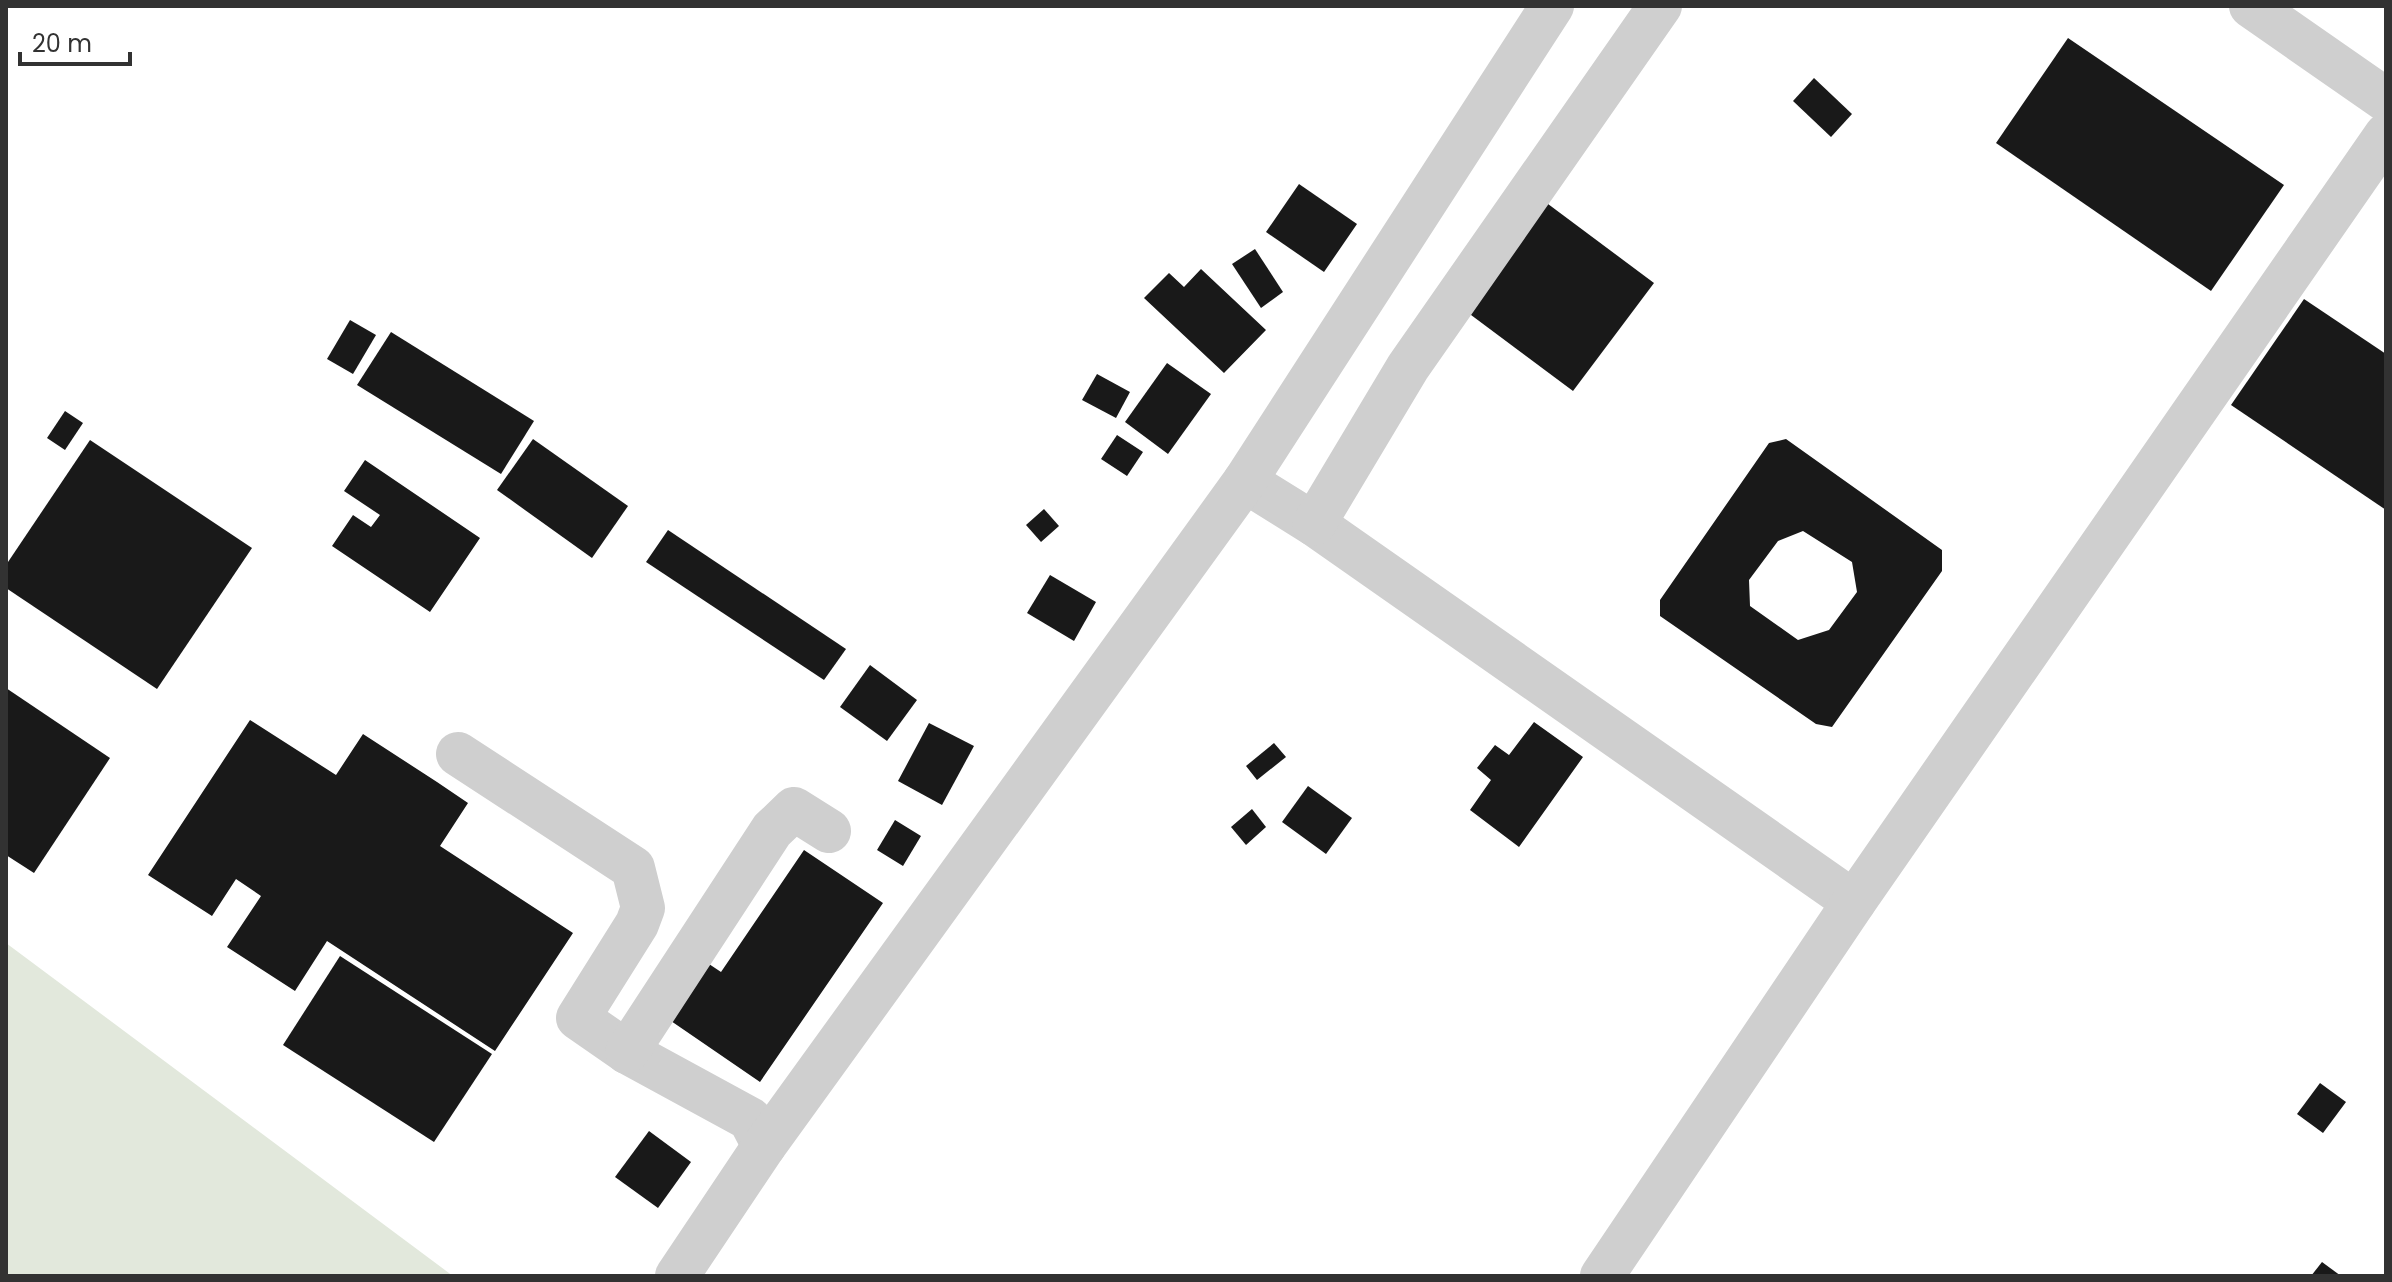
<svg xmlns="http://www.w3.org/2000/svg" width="2392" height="1282" font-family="Poppins,sans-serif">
<rect width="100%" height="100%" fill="#fff"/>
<!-- green -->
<path fill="#e2e8dc" d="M6,943L453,1276H6Z"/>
<!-- building -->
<g fill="#191919" fill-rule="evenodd">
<path d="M2068,38L2284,185L2211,291L1996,143Z"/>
<path d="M1814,78L1852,114L1831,137L1793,101Z"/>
<path d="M1299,184L1357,224L1324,272L1266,232Z"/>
<path d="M1540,198L1654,283L1573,391L1459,306Z"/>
<path d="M1255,249L1283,292L1261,308L1232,264Z"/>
<path d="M1201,269L1266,330L1224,373L1144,298L1169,273L1184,287Z"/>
<path d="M2304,299L2386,354V510L2231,405Z"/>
<path d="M350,320L376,335L353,374L327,359Z"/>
<path d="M391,332L534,421L501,474L357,385Z"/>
<path d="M1167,363L1211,394L1168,454L1125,422Z"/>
<path d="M1097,374L1130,392L1116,418L1082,400Z"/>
<path d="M65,411L83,423L65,450L47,438Z"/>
<path d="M1117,435L1143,452L1127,476L1101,459Z"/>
<path d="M533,439L628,506L592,558L497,490Z"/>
<path d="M1786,439L1942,550V571L1832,727L1816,724L1660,616V600L1769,443ZM1803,531L1852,562L1857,592L1829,630L1798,640L1750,606L1749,580L1778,541Z"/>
<path d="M90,440L252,548L157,689L6,588V565Z"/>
<path d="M365,460L480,538L430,612L332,546L353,515L371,527L380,515L344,491Z"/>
<path d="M1044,509L1059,526L1041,542L1026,525Z"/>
<path d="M668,530L846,649L824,680L646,562Z"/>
<path d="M1050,575L1096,602L1074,641L1027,613Z"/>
<path d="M870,665L917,700L887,741L840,707Z"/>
<path d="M6,688L110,758L34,873L6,855Z"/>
<path d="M250,720L336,775L363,734L437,782L468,803L440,846L573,933L495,1051L327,941L295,991L227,947L261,896L236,879L212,916L148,875Z"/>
<path d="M1534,722L1583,757L1519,847L1470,810L1491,780L1477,768L1495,745L1509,755Z"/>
<path d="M929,723L974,746L942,805L898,781Z"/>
<path d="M1274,743L1286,757L1257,780L1246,766Z"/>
<path d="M1308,786L1352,818L1326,854L1282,822Z"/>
<path d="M1252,809L1266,827L1246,845L1231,827Z"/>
<path d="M895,820L921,836L903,866L877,850Z"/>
<path d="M804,850L883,903L760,1082L671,1021L709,964L721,972Z"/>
<path d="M340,956L492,1054L434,1142L283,1045Z"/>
<path d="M2320,1083L2346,1102L2323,1133L2297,1114Z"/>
<path d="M649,1131L691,1162L658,1208L615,1177Z"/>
<path d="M2322,1262L2341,1276H2311Z"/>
</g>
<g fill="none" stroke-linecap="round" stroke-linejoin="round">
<!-- minor -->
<g stroke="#cfcfcf" stroke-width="44">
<path d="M2251,6L2386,100"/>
<path d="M1245,481L1314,524L1854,902"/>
<path d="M1314,524L1408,367L1660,6"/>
<path d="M458,754L633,868L643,908L637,924L578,1018L627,1052L750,1119L764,1146"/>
<path d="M627,1052L772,830L794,809L829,831"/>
<path d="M677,1276L764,1146L1245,481L1552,6"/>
<path d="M1602,1276L1854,902L2386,135"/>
</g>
</g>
<!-- border -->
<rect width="2392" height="1282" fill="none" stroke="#323232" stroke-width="16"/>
<!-- scale -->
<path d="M20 52v12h110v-12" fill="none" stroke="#323232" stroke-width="4"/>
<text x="32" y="52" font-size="24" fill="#323232" stroke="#ffffff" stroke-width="6" paint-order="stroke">20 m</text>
</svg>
